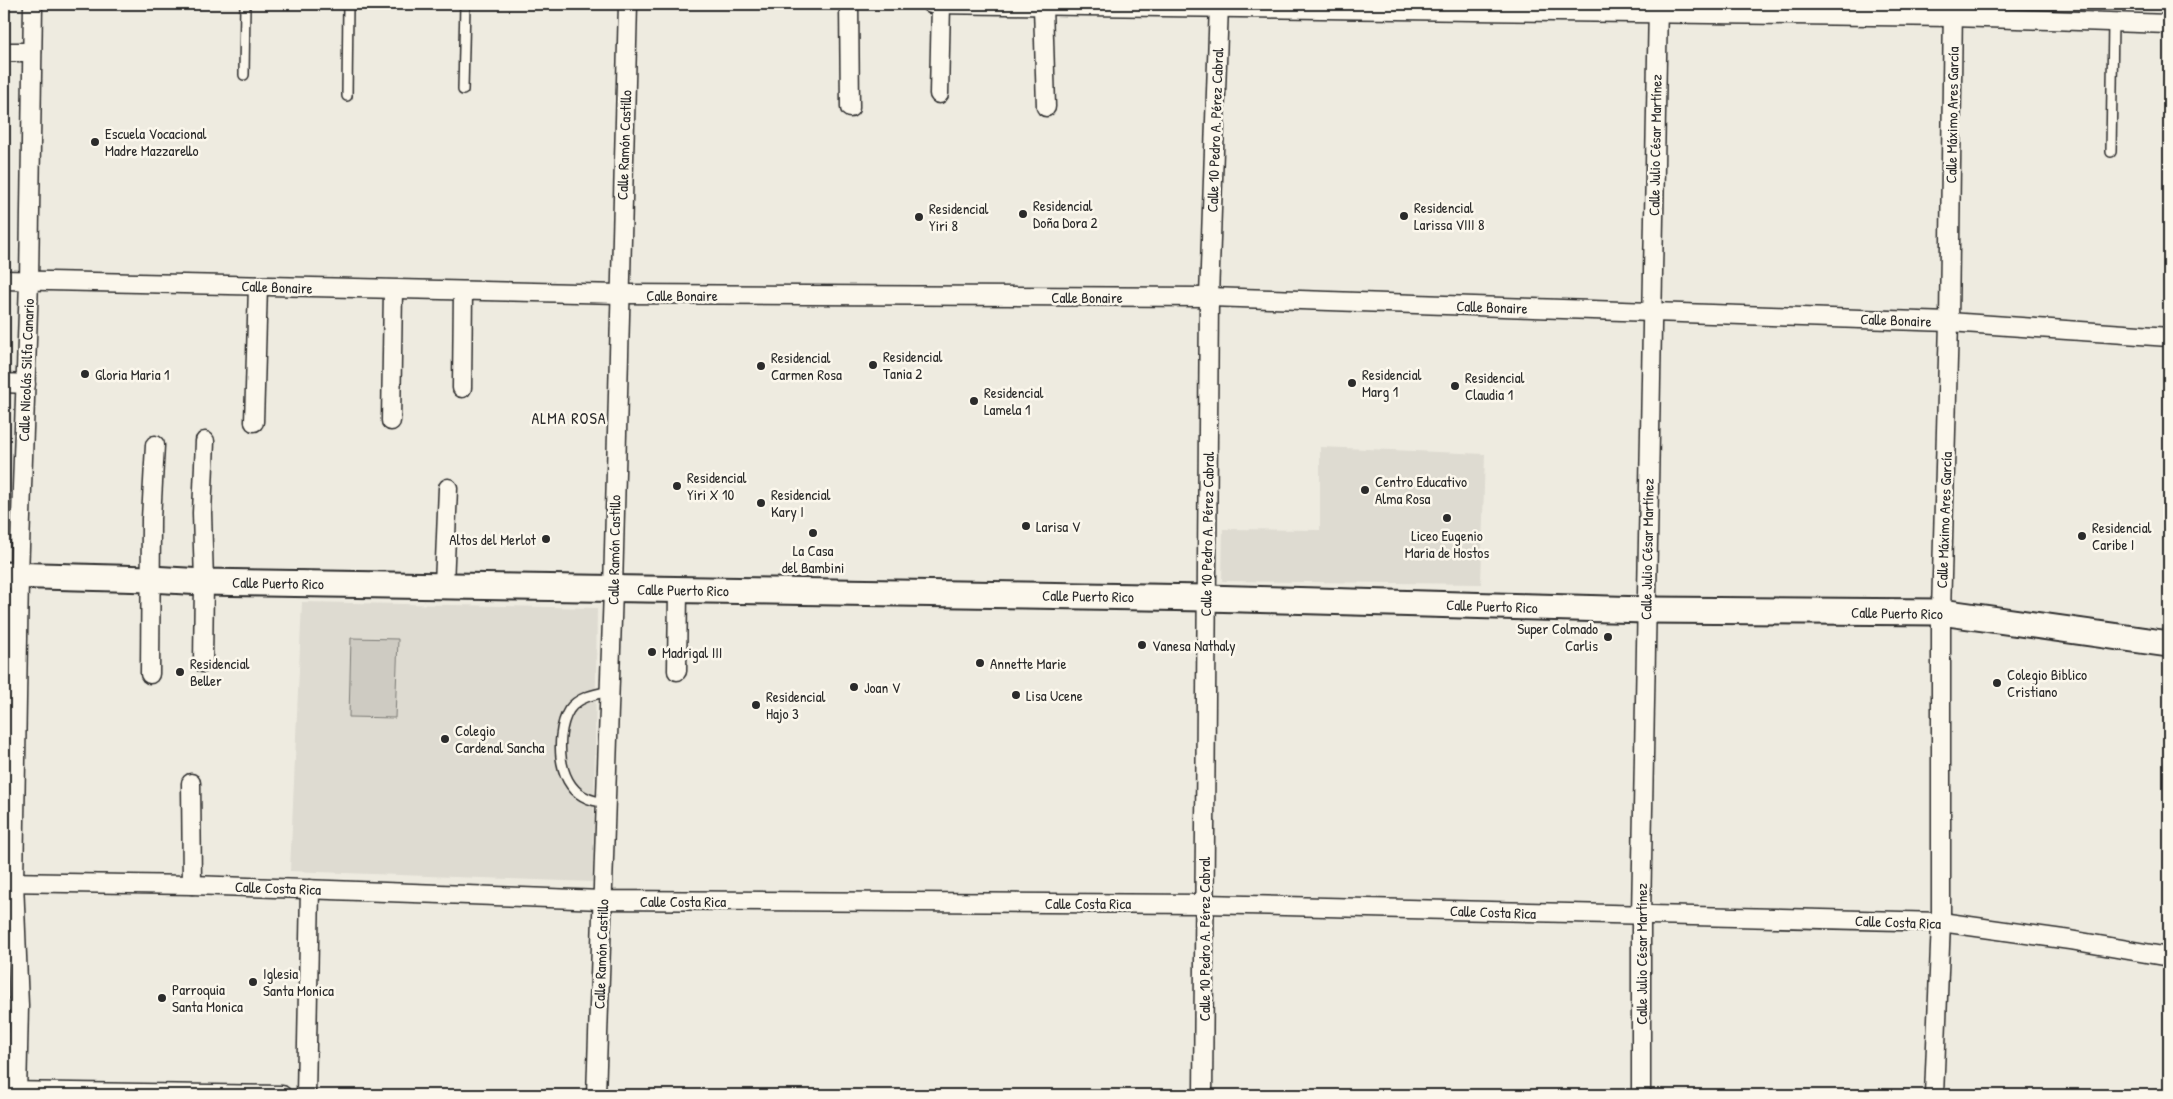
<svg xmlns="http://www.w3.org/2000/svg" width="2173" height="1099" font-family="'Patrick Hand',sans-serif">
<rect width="100%" height="100%" fill="#eeebe0"/>
<filter id="ink" filterUnits="userSpaceOnUse"><feTurbulence type="fractalNoise" baseFrequency=".02" numOctaves="2"/><feDisplacementMap in="SourceGraphic" scale="10" xChannelSelector="R" yChannelSelector="G"/><feConvolveMatrix kernelMatrix="1 2 1 2 8 2 1 2 1" color-interpolation-filters="sRGB"/></filter>
<g filter="url(#ink)">
<!-- built -->
<g fill="#dedbd1">
<path d="M1320,447L1485,454L1481,584L1222,581L1223,529L1320,530Z"/>
<path d="M302,602L597,608L593,882L290,871Z"/>
</g>
<!-- green -->
<path fill="#cecbc2" stroke="#7c7b76" d="M351,638L398,639L395,718L349,717Z"/>
<g fill="none" stroke-linecap="round" stroke-linejoin="round">
<defs>
<g id="lane">
<path d="M244,75L245,4"/>
<path d="M463,90L465,4"/>
<path d="M347,96L348,4"/>
<path d="M2111,152L2113,22"/>
<path d="M606,802C568,801 558,768 561,736C562,727 564,718 569,710C578,697 595,694 610,691"/>
<path d="M4,1005L19,1006"/>
</g>
<g id="street">
<path d="M849,4L850,108"/>
<path d="M931,4L1953,17L2169,24"/>
<path d="M1043,6L1046,107"/>
<path d="M4,52H32"/>
<path d="M939,94L941,4"/>
<path d="M4,280L620,294L1209,297L1949,322L2169,337"/>
<path d="M4,383L26,384"/>
<path d="M462,388L463,291"/>
<path d="M391,421L393,290"/>
<path d="M254,422L258,286"/>
<path d="M444,585L448,488"/>
<path d="M203,663L204,582L202,513L205,441"/>
<path d="M677,671L678,590"/>
<path d="M150,674L151,519L155,445"/>
<path d="M191,783L192,885"/>
<path d="M4,882L192,885L602,900L1204,904L1941,922L2070,940L2169,957"/>
<path d="M4,1091L282,1095"/>
<path d="M17,1095L19,1006L14,882L19,576L29,281L33,4"/>
<path d="M306,1095L310,889"/>
<path d="M596,1095L613,589L628,4"/>
<path d="M1203,1095L1209,297L1219,4"/>
<path d="M1641,1095V916L1658,4"/>
<path d="M1934,1095L1941,922V612L1949,322L1953,4"/>
</g>
<path id="secondary" d="M4,575L150,579L204,582L1206,598L1646,610L1941,612L2169,644"/>
</defs>
<!-- lane casing -->
<use href="#lane" stroke="#2b2b2b" stroke-width="12"/>
<!-- street casing -->
<use href="#street" stroke="#2b2b2b" stroke-width="21"/>
<!-- secondary casing -->
<use href="#secondary" stroke="#2b2b2b" stroke-width="29"/>
<!-- lane -->
<use href="#lane" stroke="#fbf7ec" stroke-width="9"/>
<!-- street -->
<use href="#street" stroke="#fbf7ec" stroke-width="18"/>
<!-- secondary -->
<use href="#secondary" stroke="#fbf7ec" stroke-width="25"/>
</g>
</g>
<!-- markers -->
<g fill="#2b2b2b" stroke="#fbf7ec" stroke-width="2">
<circle cx="95" cy="142" r="5"/>
<circle cx="1023" cy="214" r="5"/>
<circle cx="1404" cy="216" r="5"/>
<circle cx="919" cy="217" r="5"/>
<circle cx="873" cy="365" r="5"/>
<circle cx="761" cy="366" r="5"/>
<circle cx="85" cy="374" r="5"/>
<circle cx="1352" cy="383" r="5"/>
<circle cx="1455" cy="386" r="5"/>
<circle cx="974" cy="401" r="5"/>
<circle cx="677" cy="486" r="5"/>
<circle cx="1365" cy="490" r="5"/>
<circle cx="761" cy="503" r="5"/>
<circle cx="1447" cy="518" r="5"/>
<circle cx="1026" cy="526" r="5"/>
<circle cx="813" cy="533" r="5"/>
<circle cx="2082" cy="536" r="5"/>
<circle cx="546" cy="539" r="5"/>
<circle cx="1608" cy="637" r="5"/>
<circle cx="1142" cy="645" r="5"/>
<circle cx="652" cy="652" r="5"/>
<circle cx="980" cy="663" r="5"/>
<circle cx="180" cy="672" r="5"/>
<circle cx="1997" cy="683" r="5"/>
<circle cx="854" cy="687" r="5"/>
<circle cx="1016" cy="695" r="5"/>
<circle cx="756" cy="705" r="5"/>
<circle cx="445" cy="739" r="5"/>
<circle cx="253" cy="982" r="5"/>
<circle cx="162" cy="998" r="5"/>
</g>
<g text-anchor="middle" dominant-baseline="central" stroke-width="5" stroke-linejoin="round" paint-order="stroke">
<!-- street labels -->
<g font-size="15" fill="#2b2b2b" stroke="#fbf7ec">
<text transform="translate(1952 115) rotate(-89)">Calle Máximo Ares García</text>
<text transform="translate(1215 130) rotate(-88)">Calle 10 Pedro A. Pérez Cabral</text>
<text transform="translate(624 145) rotate(-88)">Calle Ramón Castillo</text>
<text transform="translate(1655 145) rotate(-89)">Calle Julio César Martínez</text>
<text transform="translate(277 287) rotate(2)">Calle Bonaire</text>
<text x="682" y="295">Calle Bonaire</text>
<text x="1087" y="297">Calle Bonaire</text>
<text transform="translate(1492 307) rotate(2)">Calle Bonaire</text>
<text transform="translate(1896 320) rotate(2)">Calle Bonaire</text>
<text transform="translate(26 370) rotate(-88)">Calle Nicolás Silfa Canario</text>
<text transform="translate(1944 520) rotate(-88)">Calle Máximo Ares García</text>
<text transform="translate(1207 534) rotate(-89)">Calle 10 Pedro A. Pérez Cabral</text>
<text transform="translate(1647 549) rotate(-89)">Calle Julio César Martínez</text>
<text transform="translate(614 550) rotate(-89)">Calle Ramón Castillo</text>
<text transform="translate(278 583) rotate(1)">Calle Puerto Rico</text>
<text transform="translate(683 590) rotate(1)">Calle Puerto Rico</text>
<text transform="translate(1088 596) rotate(1)">Calle Puerto Rico</text>
<text transform="translate(1492 606) rotate(2)">Calle Puerto Rico</text>
<text transform="translate(1897 613) rotate(1)">Calle Puerto Rico</text>
<text transform="translate(278 888) rotate(2)">Calle Costa Rica</text>
<text x="683" y="901">Calle Costa Rica</text>
<text x="1088" y="903">Calle Costa Rica</text>
<text transform="translate(1493 912) rotate(2)">Calle Costa Rica</text>
<text transform="translate(1898 922) rotate(2)">Calle Costa Rica</text>
<text transform="translate(1204 939) rotate(-90)">Calle 10 Pedro A. Pérez Cabral</text>
<text transform="translate(601 954) rotate(-88)">Calle Ramón Castillo</text>
<text transform="translate(1641 954) rotate(-90)">Calle Julio César Martínez</text>
</g>
<!-- poi labels -->
<g font-size="15" fill="#2b2b2b" stroke="#fbf7ec" text-anchor="start">
<text x="105" y="133">Escuela Vocacional<tspan x="105" dy="17">Madre Mazzarello</tspan></text>
<text x="1033" y="205">Residencial<tspan x="1033" dy="17">Doña Dora 2</tspan></text>
<text x="1414" y="207">Residencial<tspan x="1414" dy="17">Larissa VIII 8</tspan></text>
<text x="929" y="208">Residencial<tspan x="929" dy="17">Yiri 8</tspan></text>
<text x="883" y="356">Residencial<tspan x="883" dy="17">Tania 2</tspan></text>
<text x="771" y="357">Residencial<tspan x="771" dy="17">Carmen Rosa</tspan></text>
<text x="95" y="374">Gloria Maria 1</text>
<text x="1362" y="374">Residencial<tspan x="1362" dy="17">Marg 1</tspan></text>
<text x="1465" y="377">Residencial<tspan x="1465" dy="17">Claudia 1</tspan></text>
<text x="984" y="392">Residencial<tspan x="984" dy="17">Lamela 1</tspan></text>
<text x="687" y="477">Residencial<tspan x="687" dy="17">Yiri X 10</tspan></text>
<text x="1375" y="481">Centro Educativo<tspan x="1375" dy="17">Alma Rosa</tspan></text>
<text x="771" y="494">Residencial<tspan x="771" dy="17">Kary I</tspan></text>
<text x="1036" y="526">Larisa V</text>
<text x="2092" y="527">Residencial<tspan x="2092" dy="17">Caribe I</tspan></text>
<text x="1447" y="535" text-anchor="middle">Liceo Eugenio<tspan x="1447" dy="17">Maria de Hostos</tspan></text>
<text x="536" y="539" text-anchor="end">Altos del Merlot</text>
<text x="813" y="550" text-anchor="middle">La Casa<tspan x="813" dy="17">del Bambini</tspan></text>
<text x="1598" y="628" text-anchor="end">Super Colmado<tspan x="1598" dy="17">Carlis</tspan></text>
<text x="1152" y="645">Vanesa Nathaly</text>
<text x="662" y="652">Madrigal III</text>
<text x="190" y="663">Residencial<tspan x="190" dy="17">Beller</tspan></text>
<text x="990" y="663">Annette Marie</text>
<text x="2007" y="674">Colegio Biblico<tspan x="2007" dy="17">Cristiano</tspan></text>
<text x="864" y="687">Joan V</text>
<text x="1026" y="695">Lisa Ucene</text>
<text x="766" y="696">Residencial<tspan x="766" dy="17">Hajo 3</tspan></text>
<text x="455" y="730">Colegio<tspan x="455" dy="17">Cardenal Sancha</tspan></text>
<text x="263" y="973">Iglesia<tspan x="263" dy="17">Santa Monica</tspan></text>
<text x="172" y="989">Parroquia<tspan x="172" dy="17">Santa Monica</tspan></text>
</g>
<!-- neighbourhood labels -->
<g font-size="16" letter-spacing="1" fill="#2b2b2b" stroke="#fbf7ec">
<text x="569" y="418">ALMA ROSA</text>
</g>
</g>
<!-- margin -->
<rect width="2173" height="1099" fill="none" stroke="#fbf7ec" stroke-width="20"/>
<rect x="10" y="10" width="2153" height="1079" fill="none" stroke="#2b2b2b" stroke-width="2" filter="url(#ink)"/>
</svg>
